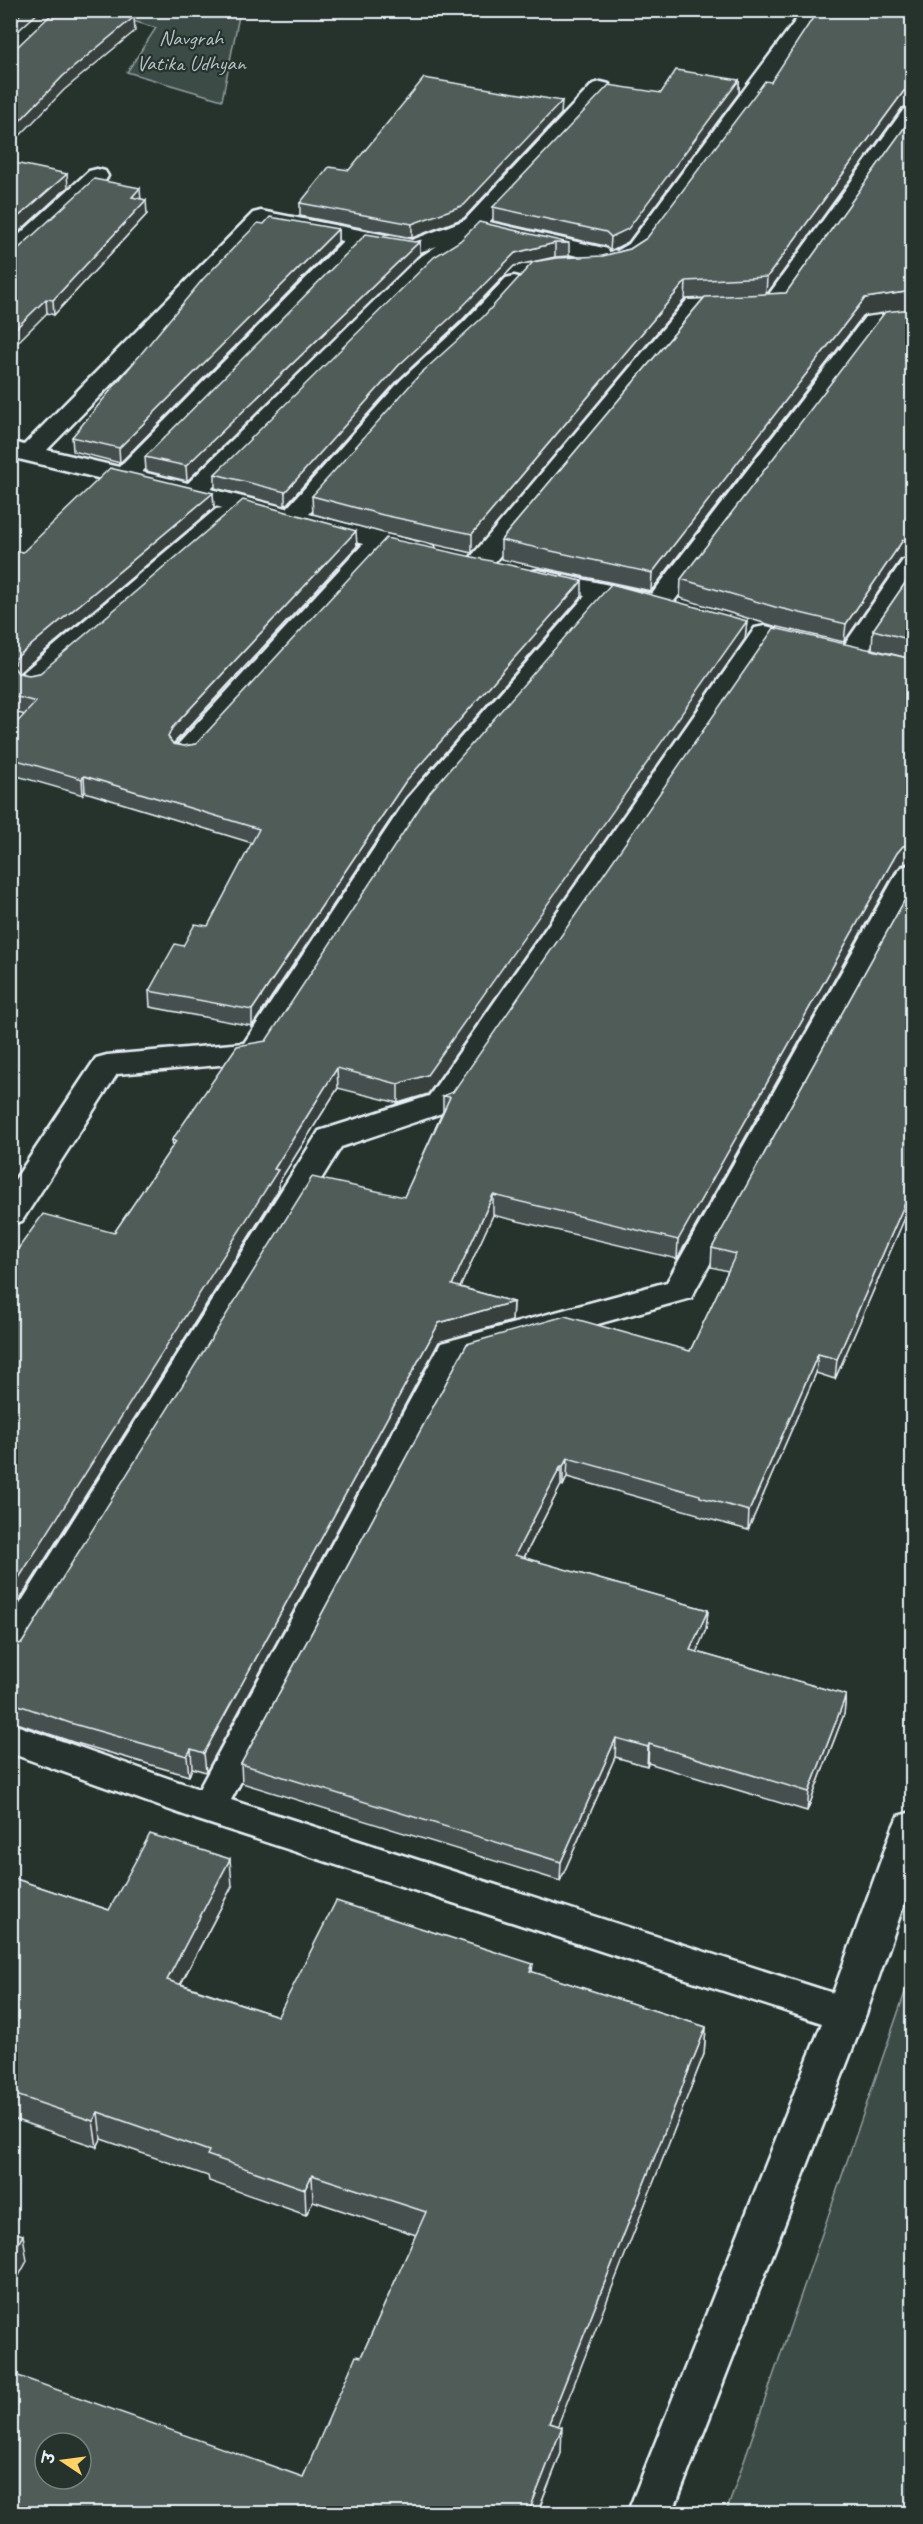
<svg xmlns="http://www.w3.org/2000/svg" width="923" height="2524" font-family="Caveat,'Playpen Sans Deva',sans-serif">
<rect width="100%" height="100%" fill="#26332d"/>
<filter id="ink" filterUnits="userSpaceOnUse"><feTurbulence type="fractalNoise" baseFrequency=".0167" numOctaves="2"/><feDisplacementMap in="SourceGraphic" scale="12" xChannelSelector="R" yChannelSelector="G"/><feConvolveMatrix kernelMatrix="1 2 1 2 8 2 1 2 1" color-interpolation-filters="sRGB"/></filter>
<g filter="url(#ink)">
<!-- green -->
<g fill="#3e4b47" stroke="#939ea0" stroke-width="1.5">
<path d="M109,10L240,11L222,100L127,72L156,28L107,13Z"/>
<path d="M912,1972V2513H726Z"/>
</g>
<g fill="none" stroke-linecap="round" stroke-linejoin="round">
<defs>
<g id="minor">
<path d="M807,10H835L833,15L818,22L645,254C631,263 614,272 597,268L593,263L595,260L478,233L459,253L433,269L211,489L287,508L401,380L463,323L506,278L514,276L522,278L526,283L522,288L481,333L419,390L309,514L433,546L437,552L433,558L424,560L386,550L195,758L185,760L175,758L171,752L363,544L235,511L238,515L234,521L40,687L30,689L20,687L16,681L20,675L216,509L223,508L10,457V441L24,445L253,213L261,211L412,240L465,220L593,84L601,82L609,84L612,89L609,94L489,222L617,251L629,244L802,12ZM266,226L343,241L119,467L47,450ZM365,245L414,254L437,246L417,259L188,483L142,472Z"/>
<path d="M912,107V129L783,309L703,312L488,570L479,572L470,570L466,564L470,558L687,300L767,297L904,109Z"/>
<path d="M97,169L105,171L108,176L105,181L18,261L10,263V243L89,171Z"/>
<path d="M912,311V325L882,328L668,609L659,611L610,601L428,810L265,1059L254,1062L117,1074L22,1221L10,1224V1187L96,1058L107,1055L244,1043L407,799L585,596L529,584L525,578L529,572L538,570L652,594L865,317Z"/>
<path d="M912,558V585L862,660L852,662L842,660L838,654L903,560Z"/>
<path d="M765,626L775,628L779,634L451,1110L341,1147L23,1661L10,1665V1620L319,1131L429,1096L755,628Z"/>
<path d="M912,864V899L691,1298L465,1361L231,1800L833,1993L893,1827L898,1816L912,1812V1881L866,2014L672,2514H627L822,2023L195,1819L10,1753V1723L199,1789L441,1343L667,1282L897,873L902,867Z"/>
</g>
</defs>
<!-- minor casing -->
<use href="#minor" stroke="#e8f1f8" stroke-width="5"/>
<!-- minor -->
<use href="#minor" fill="#26332d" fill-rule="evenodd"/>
</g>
<!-- wall -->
<g fill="#454f4d" stroke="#e8f1f8" stroke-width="1.5">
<path d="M912,10V105L902,108L767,294L786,293L912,117V556L901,559L844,642L774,626L680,598L681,579L885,313L863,316L651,591L501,559V540L704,298L685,299L472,553L384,533L313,514L312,496L603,256L630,249L647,238L771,82Z"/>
<path d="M739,80V93L628,242L610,251L605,246L493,221V207L661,93Z"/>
<path d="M561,114L464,218L412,238L300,216V203L349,170Z"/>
<path d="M141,199L147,214L54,315L47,313L18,249Z"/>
<path d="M264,224L338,229V242L120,463L73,451L72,437Z"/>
<path d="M420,241V254L187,481L146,471L145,457L415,242Z"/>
<path d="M460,241L569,243V256L555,257L514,266L461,321L399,379L285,506L215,488V474Z"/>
<path d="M213,493L214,508L18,673L29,675L40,673L357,546L174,744L184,746L196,744L582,596L405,798L252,1026L150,1007L149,991L183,946L208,926L252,843L85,792L83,795L10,774V730L25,715L10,711V557L23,552Z"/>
<path d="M912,573V659L872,649L873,630Z"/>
<path d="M747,621L745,639L428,1094L398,1103L338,1088L279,1182V1189L10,1615V1260L114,1233L173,1146L172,1140L266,1041Z"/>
<path d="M901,865L895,872L677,1259L493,1215L460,1287L513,1302L512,1321L439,1342L206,1772L192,1768L189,1776L73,1742L11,1721L10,1646L22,1643L404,1197L443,1111V1096L453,1092Z"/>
<path d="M912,887V1206H910L835,1379L816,1373L748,1530L698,1516V1514L567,1477L563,1486L561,1485L524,1558L708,1610L706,1629L696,1652L846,1695L844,1714L807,1811L648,1763L647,1766L615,1757L560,1881L242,1783L241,1764L467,1344L690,1351L728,1271L711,1267L712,1248Z"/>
<path d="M10,1877L109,1910L232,1886L181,1984L278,2016L533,1964L532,1972L706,2027L704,2054L557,2426L561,2453L537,2514H10L303,2477L361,2357L416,2235L313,2201L306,2215L209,2181L208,2176L101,2139L97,2147L10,2118Z"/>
</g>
<!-- shaded-wall -->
<g fill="#38403e" stroke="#e8f1f8" stroke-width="1.5">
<path d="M25,10H41L10,38V23Z"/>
<path d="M134,17L135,31L64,90L10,146V131L63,76Z"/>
<path d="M739,80V93L628,242L610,251L611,237Z"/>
<path d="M912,89V105L902,108L766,295L767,277L904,91Z"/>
<path d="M562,101L561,114L464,218L412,238V224Z"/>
<path d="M67,174L68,187L10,240V224Z"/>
<path d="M140,188L141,202L132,197Z"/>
<path d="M146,200L147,214L54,315L53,300Z"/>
<path d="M338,229V242L120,463L119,448Z"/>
<path d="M420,241V254L187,481L186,466Z"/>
<path d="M555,243V257L514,266L461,321L399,379L285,506V492L399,365L515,253Z"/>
<path d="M686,281L685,299L472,553V534Z"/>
<path d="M912,291V309L863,316L651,591L652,573L865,298Z"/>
<path d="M46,299L47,313L10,350V334Z"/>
<path d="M213,493L214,508L19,673L14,682L13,666L17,657Z"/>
<path d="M356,531L357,546L173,744L168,737L172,728Z"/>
<path d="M912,538V556L901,559L844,642L846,624L903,540Z"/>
<path d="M582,581V596L405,798L252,1026V1010L405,782Z"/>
<path d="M747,621L745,639L428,1094L398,1103V1084Z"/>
<path d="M84,776L85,792L83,795L82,779Z"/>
<path d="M912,844V862L901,865L895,872L677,1259L678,1240L897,853L903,846Z"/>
<path d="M337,1068L338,1088L279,1182V1189L10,1615V1592Z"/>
<path d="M912,1187L910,1206L835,1379L837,1359Z"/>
<path d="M493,1195V1215L452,1305V1285Z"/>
<path d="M513,1302L512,1321L439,1342L206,1772L204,1753L439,1323Z"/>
<path d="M818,1354L816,1373L748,1530L749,1511Z"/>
<path d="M568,1458L567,1477L563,1486V1466Z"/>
<path d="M561,1466V1485L515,1575V1555Z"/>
<path d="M708,1610L706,1629L689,1670L690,1650Z"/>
<path d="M846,1695L844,1714L807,1811L809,1792Z"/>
<path d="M616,1738L615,1757L560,1881L561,1862Z"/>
<path d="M649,1744L648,1763L647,1766L648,1747Z"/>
<path d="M191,1749L192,1768L189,1776L187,1756Z"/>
<path d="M230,1859L232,1886L169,2006L167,1980Z"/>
<path d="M706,2027L704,2054L549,2448V2423Z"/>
<path d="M98,2112L101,2139L97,2147L93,2121Z"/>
<path d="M312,2175L313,2201L306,2215L305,2189Z"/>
<path d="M23,2235L27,2261L10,2292V2258Z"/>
<path d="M562,2427L561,2453L537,2514H528Z"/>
</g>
<!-- building -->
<g fill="#505c59" stroke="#e8f1f8" stroke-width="1.5" fill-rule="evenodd">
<path d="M10,10H25L10,23Z"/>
<path d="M56,10H105L134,17L63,76L10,131V47H17Z"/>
<path d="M818,10H912V89L904,91L767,277L686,281L472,534L383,515L312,496L420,374L483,317L533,262L556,258L603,256L630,249L647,238L765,81L771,82Z"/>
<path d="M676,70L739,80L628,229L611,237L606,232L493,207L609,85L661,93Z"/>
<path d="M424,78L562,101L464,205L412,224L300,203L329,167L349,170Z"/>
<path d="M912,117V291L865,298L652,573L501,540L705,297L786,293Z"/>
<path d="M10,162L67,174L10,224Z"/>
<path d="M94,179L140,188L132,197L146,200L53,300L46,299L10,334V250L18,249Z"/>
<path d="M270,217L338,229L119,448L72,437L203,279L258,223L264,224Z"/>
<path d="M479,222L569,243H555L515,253L461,308L399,365L285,492L215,474L434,257L460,241Z"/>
<path d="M366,234L415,242L420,241L186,466L145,457Z"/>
<path d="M912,309V538L903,540L846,624L775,607L681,579L885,312Z"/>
<path d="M110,468L213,493L17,657L13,666L18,673L29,675L40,673L243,500L356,531L172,728L168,737L173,744L184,746L196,744L386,538L582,581L405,782L252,1010L149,991L175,944L183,946L195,924L208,926L259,829L84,776L82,779L10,758V730L36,702L10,695V557L17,551L23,552Z"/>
<path d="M912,573V640L873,630Z"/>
<path d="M611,584L747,621L427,1075L398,1084L337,1068L274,1169L278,1170L10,1592V1260L43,1214L114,1233L176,1141L172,1140L237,1046L266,1041L430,792Z"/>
<path d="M774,628L912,659V844L903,846L897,853L678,1240L493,1195L452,1285L513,1302L439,1323L204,1753L191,1749L187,1756L70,1723L10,1702V1646L22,1643L312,1177L404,1197L450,1097L443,1096L453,1092Z"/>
<path d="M912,887V1187L837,1359L818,1354L749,1511L700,1497V1495L568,1458L563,1466H561L515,1555L708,1610L690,1650L846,1695L809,1792L649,1744L648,1747L616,1738L561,1862L241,1764L467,1344L565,1316L690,1351L736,1254L712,1248Z"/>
<path d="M150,1834L230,1859L167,1980L278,2016L336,1901L533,1964L530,1971L706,2027L549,2423L562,2427L528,2514H10V2373L303,2477L356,2356L361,2357L426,2212L312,2175L305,2189L207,2155L209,2151L98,2112L93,2121L10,2093V1877L109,1910ZM45,2443H81V2479H45Z"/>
<path d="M10,2231L23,2235L10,2258Z"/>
</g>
</g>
<g text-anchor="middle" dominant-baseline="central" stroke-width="4.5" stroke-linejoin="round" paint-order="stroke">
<!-- far-park labels -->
<g font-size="22" fill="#b5bfc3" stroke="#26332d">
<text x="191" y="38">Navgrah<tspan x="191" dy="25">Vatika Udhyan</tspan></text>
</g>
</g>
<!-- margin -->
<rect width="923" height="2524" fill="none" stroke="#26332d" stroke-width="36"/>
<rect x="18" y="18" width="887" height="2488" fill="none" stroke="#e8f1f8" stroke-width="2" filter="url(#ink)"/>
<!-- north arrow -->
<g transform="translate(63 2461) rotate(283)"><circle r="28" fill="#26332d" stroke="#747f7e" stroke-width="1.5"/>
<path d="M0-4.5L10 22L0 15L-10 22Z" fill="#ffd166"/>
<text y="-9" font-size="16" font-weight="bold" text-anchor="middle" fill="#e8f1f8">उ</text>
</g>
</svg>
